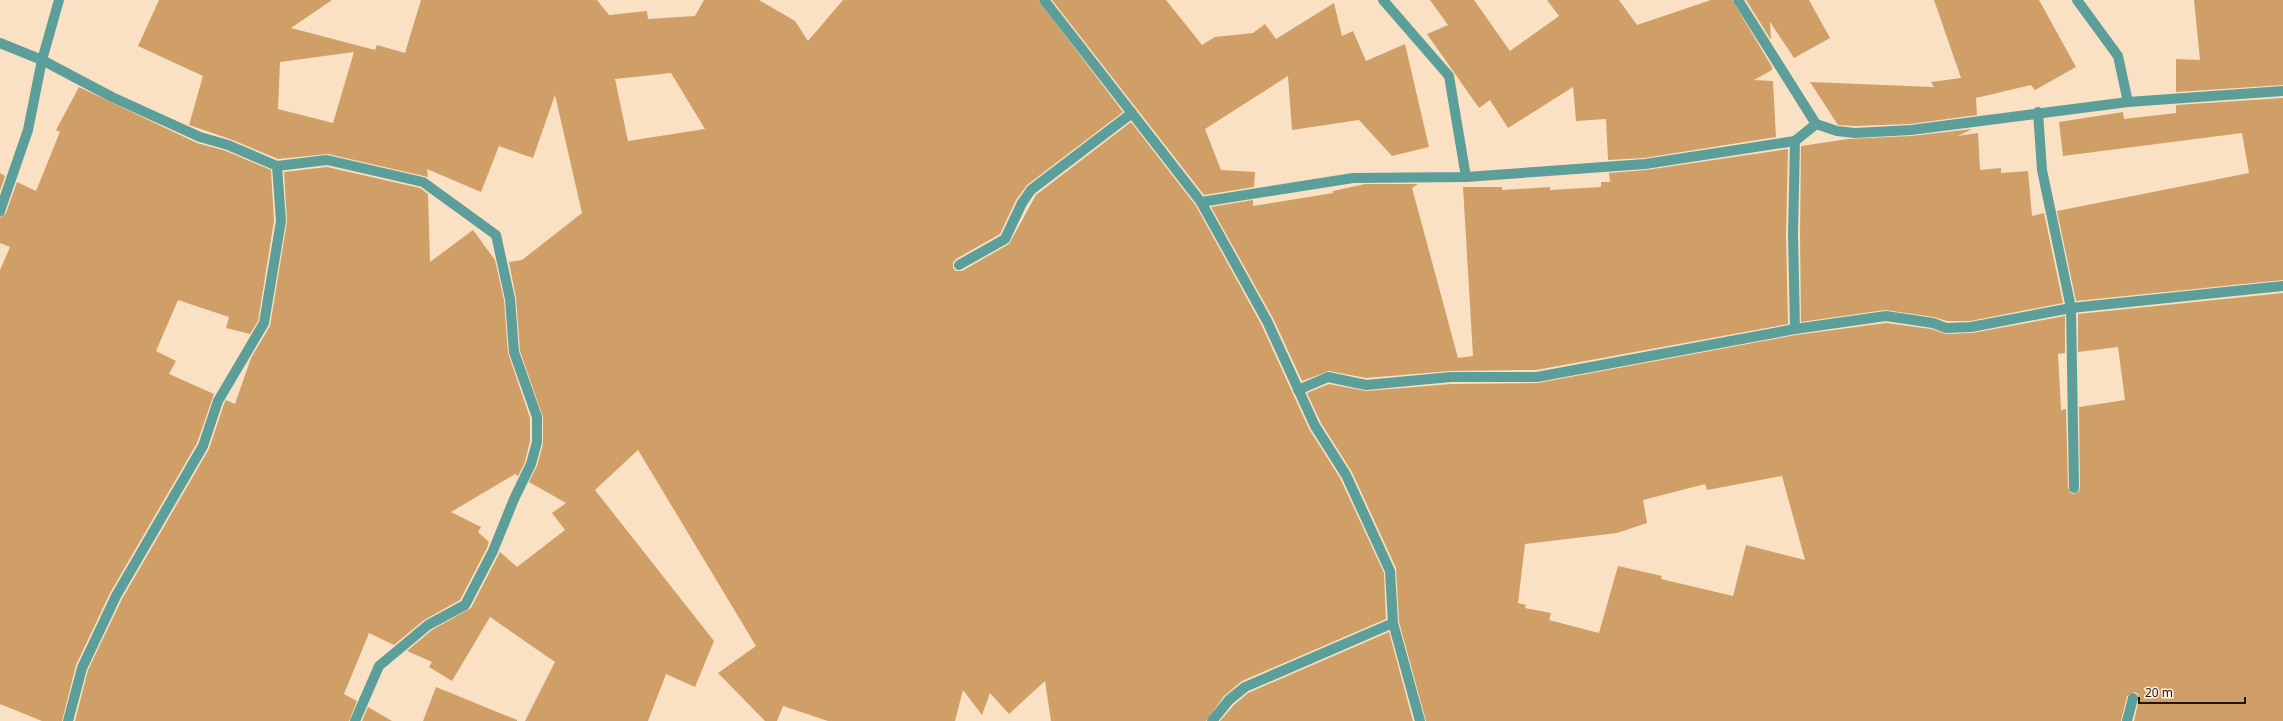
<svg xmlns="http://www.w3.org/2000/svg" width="2283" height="721" font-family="'Noto Sans',sans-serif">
<rect width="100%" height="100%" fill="#fbe1c4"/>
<!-- building -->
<g fill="#cf9f67" fill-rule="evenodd">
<path d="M159,0H332L291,28L375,50L377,45L405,53L421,0H597L609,15L647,11L648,19L695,16L704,0H759L795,21L808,41L843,0H1038L1123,112L1027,185L1016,200L1000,234L956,259L953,262V268L956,271H962L1009,244L1036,195L1131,122L1196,206L1261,324L1309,429L1340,478L1384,573L1386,619L1242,681L1224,696L1206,721H1051L1045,681L1009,714L990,693L982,715L963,690L955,721H828L783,706L777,721H765L718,673L756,646L638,450L595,490L714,641L695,687L666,674L648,721H525L555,662L490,617L452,681L429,667L432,662L407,651L432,630L471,608L500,552L517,567L565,530L552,513L566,503L529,482L537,466L543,444V417L520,351L516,298L509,262L522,260L582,213L555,95L533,158L499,146L481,192L427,169L428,177L328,154L278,159L230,139L189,125L203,76L138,46ZM354,52L333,123L278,109L280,62ZM671,73L705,129L628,141L615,79Z"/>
<path d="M1052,0H1166L1202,45L1215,37L1253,33L1265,24L1276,39L1334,3L1342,36L1353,31L1366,61L1405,44L1429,147L1392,156L1359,120L1292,130L1288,76L1205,129L1221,170L1255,172L1254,187L1204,195Z"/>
<path d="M1430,0H1474L1510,51L1559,16L1547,0H1619L1637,25L1711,0H1732L1772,67V70L1754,80L1773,81L1776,137L1644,158L1608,160L1606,119L1576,121L1573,87L1508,128L1490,100L1479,108L1427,34L1448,25Z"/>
<path d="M1746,0H1809L1830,38L1794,58L1770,22L1771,40Z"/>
<path d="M1934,0H2039L2076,67L2035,90L2031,85L1976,98L1977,115L1910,124L1855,126L1838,125L1810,82L1934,87L1931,82L1961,78Z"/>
<path d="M2194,0H2283V85L2176,92V59L2200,60Z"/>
<path d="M79,87L197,143L226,151L271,170L274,221L258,321L250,334L226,328L229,317L178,300L156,351L176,361L169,374L214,394L197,443L110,593L76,665L62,721H42L0,704V270L10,247L0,243V217L6,213L17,182L36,191L60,132L56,130Z"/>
<path d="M2283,98V280L2076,301L2057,211L2249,173L2242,133L2063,156L2059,122L2123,112L2124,119L2176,113V105Z"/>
<path d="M1972,129L1958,136L1978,133L1980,170L2001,168V173L2028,171L2032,216L2044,213L2063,303L1970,321H1947L1934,317L1885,310L1801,322L1800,234L1801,146L1848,139L1911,136Z"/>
<path d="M1788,149L1786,234L1788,324L1536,370L1450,371L1366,378L1329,371L1302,381L1273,318L1211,207L1253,200V206L1333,193V191L1365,184H1418L1412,188L1458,358L1473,356L1463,187H1502V190L1550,187V190L1601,187V182H1610L1609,173L1646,170Z"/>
<path d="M327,167L420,188L428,194L430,262L473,230L495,260L504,300L508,353L530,418V441L525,462L518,476L515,474L451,512L481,527L478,532L489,542L487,548L460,600L424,620L394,645L369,633L344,694L357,701L349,721H75L88,670L122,599L209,449L224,404L226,400L235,404L251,358L270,326L287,222L284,172Z"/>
<path d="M0,173L5,176L0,191Z"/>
<path d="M2283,293V721H2134L2139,699L2138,694L2134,692L2127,696L2121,721H1426L1399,622L1396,568L1352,472L1321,423L1307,393L1329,384L1366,391L1451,384L1538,383L1796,335L1886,323L1931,329L1946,334L1972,333L2065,316V353L2058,354L2061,410L2066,409L2068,488L2071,493L2074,494L2079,491L2080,488L2079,407L2125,400L2118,347L2078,352V314ZM1782,476L1805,560L1746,545L1733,596L1661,579L1662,576L1618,566L1599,633L1549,620L1551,613L1525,608L1526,605L1518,603L1525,544L1617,533L1647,523L1643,500L1705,484L1707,490Z"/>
<path d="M1389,632L1413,721H1220L1234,705L1248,693Z"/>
<path d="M436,687L517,720V721H423Z"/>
<path d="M368,707L392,721H362Z"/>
</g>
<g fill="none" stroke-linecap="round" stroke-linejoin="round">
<!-- minor -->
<g stroke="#5c9f9a" stroke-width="10">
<path d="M1044,0L1201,202L1267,321L1315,426L1346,475L1390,571L1393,623L1420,721"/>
<path d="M1383,0L1449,76L1466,177"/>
<path d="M1738,0L1816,124"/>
<path d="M2077,0L2118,56L2128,102"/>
<path d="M0,43L42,60L112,97L200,137L228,145L277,166L327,160L423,182L496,235L510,299L514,352L537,417V442L531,464L514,499L493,551L465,605L428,625L379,666L355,721"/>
<path d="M2038,112L2042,170L2071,308L2074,488"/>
<path d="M1795,141L1793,234L1795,329"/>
<path d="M1201,202L1353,178L1466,177L1645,164L1795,141L1816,124L1837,131L1855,133L1911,130L2128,102L2283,91"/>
<path d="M0,211L28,130L42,60L59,0"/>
<path d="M959,265L1005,239L1022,203L1031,190L1132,113"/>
<path d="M1298,390L1328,377L1366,385L1451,377H1537L1795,329L1886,316L1933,323L1946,328L1971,327L2071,308L2283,286"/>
<path d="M68,721L82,668L116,596L203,446L218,401L264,323L281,221L277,166"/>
<path d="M1212,721L1229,700L1245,687L1393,623"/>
<path d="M2127,721L2133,698"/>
</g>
</g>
<!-- scale -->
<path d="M2139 697v6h106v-6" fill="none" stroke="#221609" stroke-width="2"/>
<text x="2145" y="697" font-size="12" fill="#221609" stroke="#fef1e2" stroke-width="3" paint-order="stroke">20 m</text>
</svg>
